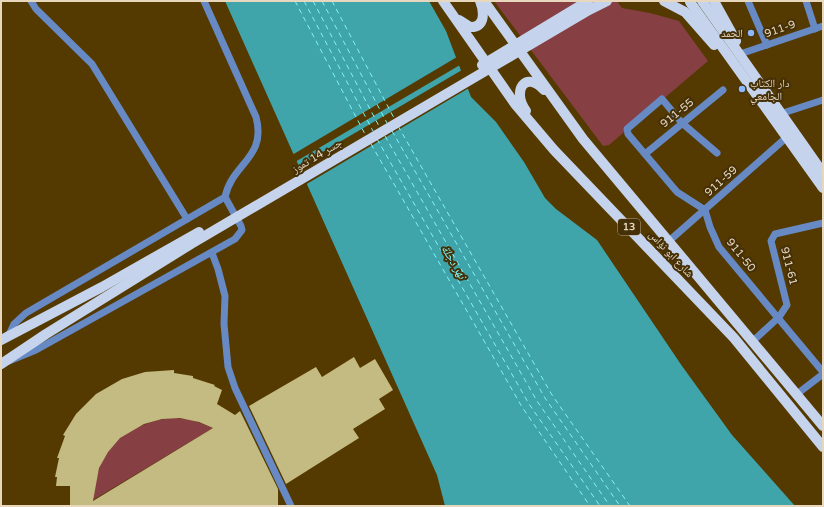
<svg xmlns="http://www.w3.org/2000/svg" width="824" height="507" font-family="'Varela Round','Noto Naskh Arabic',sans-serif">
<rect width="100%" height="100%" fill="#543900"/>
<!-- green -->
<g fill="#863f42">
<path d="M494,1H617L622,8L650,13L679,21L708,61L609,145L603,146Z"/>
<path d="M171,418L190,419L213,428L93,500C95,490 96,479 99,469C107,438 142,421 171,418Z"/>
</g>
<!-- water -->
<path fill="#40a5aa" d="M225,1H429L446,31L471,97L496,122L524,162L545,198L556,209L597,240L682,366L732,435L795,506H445L437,475Z"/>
<!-- pier -->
<g fill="#543900">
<path d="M457,57L460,65L295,162L292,155Z"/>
<path d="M462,70L469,88L305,185L297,167Z"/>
</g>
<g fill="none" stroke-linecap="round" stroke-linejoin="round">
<!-- ferry -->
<g stroke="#7bf5fb" stroke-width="1" stroke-dasharray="5 4" stroke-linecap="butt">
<path d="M295,1L366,136"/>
<path d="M304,1L373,131"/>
<path d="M313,1L380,128"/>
<path d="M322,1L387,123"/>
<path d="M332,1L394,118"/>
<path d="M398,126L552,395L630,506"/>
<path d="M392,131L545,398L620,506"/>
<path d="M385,136L537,401L610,506"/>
<path d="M377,139L529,404L600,506"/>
<path d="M371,144L522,407L590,506"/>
</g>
</g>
<!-- building -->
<g fill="#c4bb82" fill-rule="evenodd">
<path d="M354,357L360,368L375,359L393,390L379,399L385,409L353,429L359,438L286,484L249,406L316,367L322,377Z"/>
<path d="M174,370V373L193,376V378L215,385L214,386L222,390L217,404L235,415L240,411L278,489V506H70V486H56L57,477H55L59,458H57L65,436L63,435L76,414L96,394L122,379L145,372ZM180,418L199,422L213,428L93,501L99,468L108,452L120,438L144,424L162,419Z"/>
</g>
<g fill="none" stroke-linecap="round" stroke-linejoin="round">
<!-- minor -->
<g stroke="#678ac4" stroke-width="7">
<path d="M31,1L36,9L92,64L187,219"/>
<path d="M748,1L767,45"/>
<path d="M806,1L815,29"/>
<path d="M743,53L823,26"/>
<path d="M780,114L823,100"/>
<path d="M717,153L682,123L662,99L627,129L628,134L677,192L705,210L710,227L719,247L823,372"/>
<path d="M645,154L723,90"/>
<path d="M669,241L787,137"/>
<path d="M212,253L218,269L225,296L224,324L228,367L235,388L291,506"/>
<path d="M9,335L14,324L26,313L225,197C232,163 267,158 256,117L204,1"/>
<path d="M753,341L779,317L787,305L771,241L775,234L823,223"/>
<path d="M9,361L36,350L235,239L242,230L241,226L225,197"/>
<path d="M797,394L823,374"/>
</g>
<!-- major -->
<g stroke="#c5d4ec" stroke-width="10">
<path d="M443,1L515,104L554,150L734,338L823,447"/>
<path d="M484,1L583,139L823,426"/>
<path d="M664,1L685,12L714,45"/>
<path d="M702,1L823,173"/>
<path d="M714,1L736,41"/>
<path d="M690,2L823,188"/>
<path d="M459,20L470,27C486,28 484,11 480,1"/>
<path d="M482,65L588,1"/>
<path d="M526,111C511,90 526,70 544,90"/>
<path d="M1,340L102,287L199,232"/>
<path d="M1,364L46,334L191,244L589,10L607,1"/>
</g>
</g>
<!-- markers -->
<g fill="#8eb8fd" stroke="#453008" stroke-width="1.5">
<circle cx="751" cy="33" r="4"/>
<circle cx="742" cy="89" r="4"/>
</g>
<g text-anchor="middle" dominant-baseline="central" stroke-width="4" stroke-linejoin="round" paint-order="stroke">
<!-- shield labels -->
<rect fill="#453008" stroke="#b6a587" stroke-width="1" x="618" y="219" width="22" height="16" rx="3"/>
<g font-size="10" font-weight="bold" fill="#e6d7bd">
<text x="629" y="227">13</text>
</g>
<!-- street labels -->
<g font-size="11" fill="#e6d7bd" stroke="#453008">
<text transform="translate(780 29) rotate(-19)">911-9</text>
<text transform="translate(677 113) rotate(-39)">911-55</text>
<text transform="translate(317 156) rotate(-31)">جسر 14 تموز</text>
<text transform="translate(721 181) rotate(-42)">911-59</text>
<text transform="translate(671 254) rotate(47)">شارع ابو نؤاس</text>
<text transform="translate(741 255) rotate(51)">911-50</text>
<text transform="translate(789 266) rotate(76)">911-61</text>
</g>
<!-- poi labels -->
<g font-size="11" fill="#e6d7bd" stroke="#453008" text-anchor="end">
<text x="743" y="33">الحمد</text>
<text x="750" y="83" text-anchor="start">دار الكتاب<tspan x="750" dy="13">الجامعي</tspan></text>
</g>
<!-- water labels -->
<g font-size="12" font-style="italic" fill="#7bf5fb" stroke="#453008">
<text transform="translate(454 262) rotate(59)">نهر دجلة</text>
</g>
</g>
<!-- border -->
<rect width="824" height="507" fill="none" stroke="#e6d7bd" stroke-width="4"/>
</svg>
